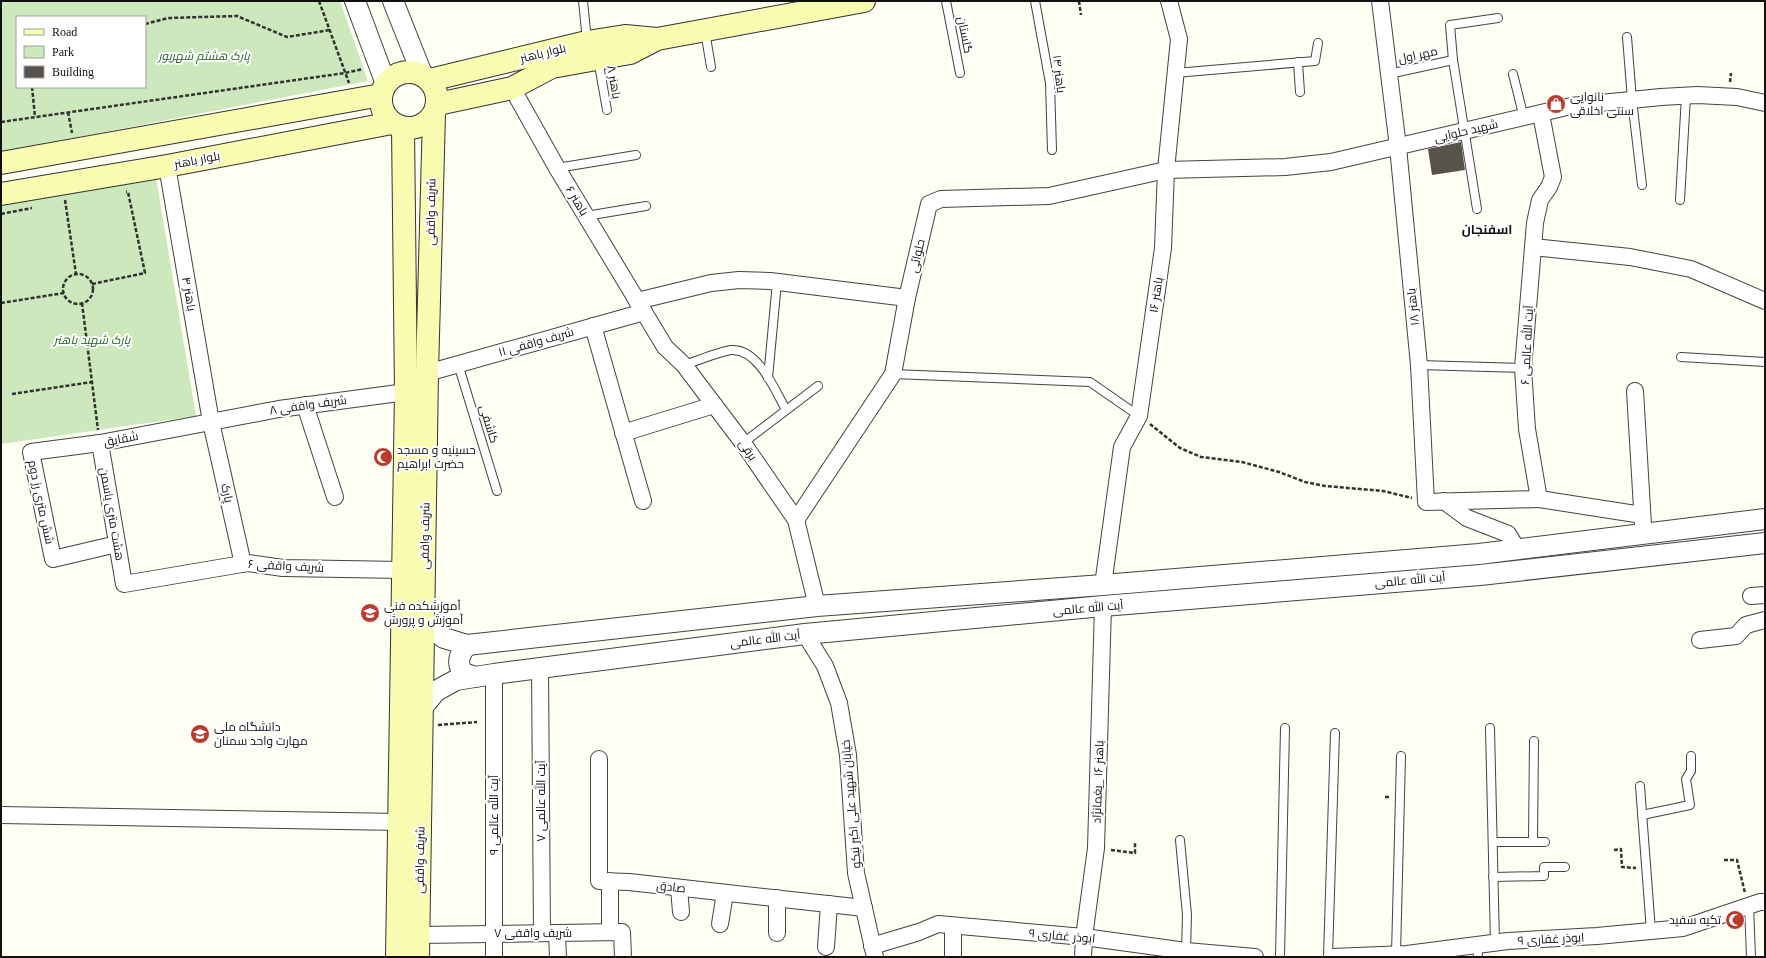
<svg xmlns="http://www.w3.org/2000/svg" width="1766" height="958" font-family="'Times New Roman',Cairo,serif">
<rect width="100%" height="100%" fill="#fefef3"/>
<!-- green -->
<g fill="#cde8bd" fill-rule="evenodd">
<path d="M1,1H340L368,81L1,152ZM17,17H145V87H17Z"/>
<path d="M155,172L196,416L1,444V202Z"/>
</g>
<!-- building -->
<path fill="#58524c" d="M1461,142L1465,170L1432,175L1428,149Z"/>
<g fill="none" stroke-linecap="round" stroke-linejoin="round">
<defs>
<g id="service">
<path d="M583,1L587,41"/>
<path d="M946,1L960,73"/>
<path d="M1035,1L1050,83L1052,150"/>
<path d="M705,31L711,67"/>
<path d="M1627,37L1632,100L1642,185"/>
<path d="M598,59L607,110"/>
<path d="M1298,62L1300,92"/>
<path d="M1175,73L1315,61L1318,43"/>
<path d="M1389,74L1453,60"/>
<path d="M1513,74L1524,118"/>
<path d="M557,168L636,155"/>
<path d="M1680,200L1686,96"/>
<path d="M1477,209L1453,60L1450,25L1498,18"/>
<path d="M586,216L646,206"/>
<path d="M1681,357L1765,362"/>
<path d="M458,364L497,491"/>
<path d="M684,365C697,361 718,352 731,350C758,348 775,390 786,410"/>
<path d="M1419,365L1523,368"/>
<path d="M893,374L1090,382L1139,416"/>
<path d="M768,378L777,282"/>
<path d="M743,443L818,386"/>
<path d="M1490,728L1495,943"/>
<path d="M1640,786L1651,931"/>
<path d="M1642,815L1690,805L1686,779L1691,771V756"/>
<path d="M1180,840L1187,915L1186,951"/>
<path d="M1493,842H1545"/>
<path d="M1533,842L1534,741"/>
<path d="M1493,877L1544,876V867H1565"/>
<path d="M1749,906L1751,957"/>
<path d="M1477,945L1478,957"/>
<path d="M1396,954L1401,756"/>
<path d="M1280,957L1285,728"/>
<path d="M1328,957L1335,733"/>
</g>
<g id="minor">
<path d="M1380,1L1398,147L1419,365L1426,502L1539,499"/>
<path d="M512,88L557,168L665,347L684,365L743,443L796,520L817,606"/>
<path d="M1541,114L1553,177L1549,187L1540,200L1535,223L1523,368L1527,429L1539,499L1642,515"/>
<path d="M167,166L211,422L243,564"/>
<path d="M1533,247L1630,257L1691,269L1765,301"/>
<path d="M637,301L711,283L739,280L770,281L907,298"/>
<path d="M593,326L643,501"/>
<path d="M427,373L644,312"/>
<path d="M1635,391L1643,525"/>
<path d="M305,405L335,497"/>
<path d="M623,433L714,405"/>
<path d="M100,443L124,584L248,563L283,568L403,570"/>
<path d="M1444,501L1467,518L1508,534L1517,549"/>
<path d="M796,520L893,374L907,298L929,204L941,199L1049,196L1166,170L1285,167L1331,162L1571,106L1661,97L1697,95L1737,97L1765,103"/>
<path d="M117,544L53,559L31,452L100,443L279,409L406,392"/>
<path d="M1103,585L1122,447L1139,416L1163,248L1166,170L1179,39L1169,1"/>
<path d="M1751,596L1765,595"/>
<path d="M805,634L825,666L839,703L848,755L856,873L875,957"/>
<path d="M1700,640L1736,636L1746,625L1765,620"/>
<path d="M540,668L542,933"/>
<path d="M599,759V881L629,882L864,908"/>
<path d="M1,815L399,822"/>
<path d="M679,888L681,912"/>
<path d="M720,924L725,893"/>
<path d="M610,932V881"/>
<path d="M557,933L558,957"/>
<path d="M777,933V898"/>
<path d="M419,935L622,932L623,957"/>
<path d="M872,946L919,932L938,924L1084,937L1186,951L1255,957"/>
<path d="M826,947L829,904"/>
<path d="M494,957V674"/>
<path d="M953,957V926"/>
<path d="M1083,957L1084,937L1096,848L1103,606"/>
<path d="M1332,957L1407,954L1508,941L1597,936L1683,928L1760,902H1765"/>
</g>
<g id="tertiary">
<path d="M355,1L386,84"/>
<path d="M393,1L422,74"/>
<path d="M423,622L444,638L467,645L817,606L1103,585L1479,554L1765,519"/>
<path d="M467,645C459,655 456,662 463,673L475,677"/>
<path d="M422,708L436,691L456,680L494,674L805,634L1103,606L1480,575L1765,543"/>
</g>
<g id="secondary">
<circle cx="409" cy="100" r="28"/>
<path d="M430,80L587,42L625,36L657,39"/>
<path d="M438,104L512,88L552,67L630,53L657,39L864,1"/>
<path d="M1,163L381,95"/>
<path d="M1,194L167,166L392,123"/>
<path d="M397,957L406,392L403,128"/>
<path d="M418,957L427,373L434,115"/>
</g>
</defs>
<!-- service casing -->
<use href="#service" stroke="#434343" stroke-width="10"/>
<!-- minor casing -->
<use href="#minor" stroke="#434343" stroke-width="18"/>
<!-- tertiary casing -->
<use href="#tertiary" stroke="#434343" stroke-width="22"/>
<!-- secondary casing -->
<use href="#secondary" stroke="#323232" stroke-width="24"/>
<!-- path -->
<g stroke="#323232" stroke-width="2.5" stroke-dasharray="4 2" stroke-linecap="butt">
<path d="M319,1L349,83"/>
<path d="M1079,1L1081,15"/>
<path d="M145,24L168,18L237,16L287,37L330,30"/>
<path d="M1730,82L1731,73"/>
<path d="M32,87L35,117"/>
<path d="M68,112L72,133"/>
<path d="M1,122L345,73L363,69"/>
<path d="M65,200L76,274"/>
<path d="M1,214L32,208"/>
<circle cx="78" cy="289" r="15"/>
<path d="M92,284L145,273L128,192H126"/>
<path d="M1,303L64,293"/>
<path d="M82,303L98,430"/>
<path d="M12,394L92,382"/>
<path d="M1150,424L1180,448L1201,457L1242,462L1279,472L1305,482L1325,486L1383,491L1412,498"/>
<path d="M438,725L477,722"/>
<path d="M1385,797H1391"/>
<path d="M1111,850L1135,853V842"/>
<path d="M1614,850L1621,849L1622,867L1636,868"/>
<path d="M1724,860H1737L1745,893"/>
</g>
<!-- service -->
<use href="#service" stroke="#fff" stroke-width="8"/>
<!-- minor -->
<use href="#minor" stroke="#fff" stroke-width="16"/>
<!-- tertiary -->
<use href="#tertiary" stroke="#fff" stroke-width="20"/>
<!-- secondary -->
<use href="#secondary" stroke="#f9fbb1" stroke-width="22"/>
</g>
<!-- icons -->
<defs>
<symbol id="shop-disc" viewBox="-11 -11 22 22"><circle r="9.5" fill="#ba3a2d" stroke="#fff"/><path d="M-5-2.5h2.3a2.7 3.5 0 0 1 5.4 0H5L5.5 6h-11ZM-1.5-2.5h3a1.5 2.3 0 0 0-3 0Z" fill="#fff"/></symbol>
<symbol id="mosque-disc" viewBox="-11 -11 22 22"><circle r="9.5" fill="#ba3a2d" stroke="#fff"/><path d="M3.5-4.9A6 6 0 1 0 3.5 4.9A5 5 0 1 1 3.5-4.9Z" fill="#fff"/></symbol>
<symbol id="school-disc" viewBox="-11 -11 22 22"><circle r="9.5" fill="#ba3a2d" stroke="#fff"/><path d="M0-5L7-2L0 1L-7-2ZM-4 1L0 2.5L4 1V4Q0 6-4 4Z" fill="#fff"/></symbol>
<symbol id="university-disc" viewBox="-11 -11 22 22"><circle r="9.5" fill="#ba3a2d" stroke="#fff"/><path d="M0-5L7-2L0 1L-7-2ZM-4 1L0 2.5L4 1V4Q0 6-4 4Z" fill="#fff"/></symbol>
</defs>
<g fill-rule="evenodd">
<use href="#shop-disc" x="1545" y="93" width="22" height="22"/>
<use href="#mosque-disc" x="372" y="446" width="22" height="22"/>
<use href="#school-disc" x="359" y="602" width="22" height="22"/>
<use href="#university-disc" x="189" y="723" width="22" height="22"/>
<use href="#mosque-disc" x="1724" y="909" width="22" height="22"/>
</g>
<g text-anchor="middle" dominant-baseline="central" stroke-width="4" stroke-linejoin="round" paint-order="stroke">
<!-- street labels -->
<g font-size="12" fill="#101010" stroke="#fff">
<text transform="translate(965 35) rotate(79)">گلستان</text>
<text transform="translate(543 53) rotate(-14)">بلوار باهنر</text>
<text transform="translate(1418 55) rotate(-12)">مهر اول</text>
<text transform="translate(1059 74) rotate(83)">باهنر ۱۴</text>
<text transform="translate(614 82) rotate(80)">باهنر ۸</text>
<text transform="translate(1466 131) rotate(-13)">شهید حلوایی</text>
<text transform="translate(197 160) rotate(-11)">بلوار باهنر</text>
<text transform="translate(577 201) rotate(59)">باهنر ۶</text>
<text transform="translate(431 212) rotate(-89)">شریف واقفی</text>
<text transform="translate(917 256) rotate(-77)">حلوائی</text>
<text transform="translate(189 294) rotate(80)">باهنر ۴</text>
<text transform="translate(1156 295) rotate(-81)">باهنر ۱۶</text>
<text transform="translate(1413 307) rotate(-96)">باهنر ۱۸</text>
<text transform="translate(536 342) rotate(-16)">شریف واقفی ۱۱</text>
<text transform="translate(1527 345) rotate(-87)">آیت الله عالمی ۶</text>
<text transform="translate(308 405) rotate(-8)">شریف واقفی ۸</text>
<text transform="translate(489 424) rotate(73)">کاشفی</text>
<text transform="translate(121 439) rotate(-11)">شقایق</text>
<text transform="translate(748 450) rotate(55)">برقی</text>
<text transform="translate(227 493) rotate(78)">پارک</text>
<text transform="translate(41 502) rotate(78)">شش متری رز دوم</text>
<text transform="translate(112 514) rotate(80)">هشت متری یاسمن</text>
<text transform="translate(425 536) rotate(-89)">شریف واقفی</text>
<text transform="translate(286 566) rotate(3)">شریف واقفی ۶</text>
<text transform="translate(1410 580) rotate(-5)">آیت الله عالمی</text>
<text transform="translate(1088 608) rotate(-5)">آیت الله عالمی</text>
<text transform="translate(765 639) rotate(-7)">آیت الله عالمی</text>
<text transform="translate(1098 782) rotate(-88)">باهنر ۱۶ _یغمانژاد</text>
<text transform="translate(541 801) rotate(-90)">آیت الله عالمی ۷</text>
<text transform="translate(851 804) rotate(-95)">خیابان شهید علی اکبر نیکو</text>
<text transform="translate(494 815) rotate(-90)">آیت الله عالمی ۹</text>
<text transform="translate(420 860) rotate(-89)">شریف واقفی</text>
<text transform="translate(671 887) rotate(6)">صادق</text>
<text x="533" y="933">شریف واقفی ۷</text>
<text transform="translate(1062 936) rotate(5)">ابوذر غفاری ۹</text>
<text transform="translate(1551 939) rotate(-3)">ابوذر غفاری ۹</text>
</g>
<!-- park labels -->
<g font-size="12" font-style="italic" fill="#266522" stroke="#fff">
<text x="204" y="56">پارک هشتم شهریور</text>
<text x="92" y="340">پارک شهید باهنر</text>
</g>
<!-- poi labels -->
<g font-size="12" fill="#101010" stroke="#fff" text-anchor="start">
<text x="1570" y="97">نانوایی<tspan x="1570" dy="14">سنتی اخلاقی</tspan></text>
<text x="397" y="450">حسینیه و مسجد<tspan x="397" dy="14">حضرت ابراهیم</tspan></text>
<text x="384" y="606">آموزشکده فنی<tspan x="384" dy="14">آموزش و پرورش</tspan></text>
<text x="214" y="727">دانشگاه ملی<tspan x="214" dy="14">مهارت واحد سمنان</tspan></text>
<text x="1721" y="920" text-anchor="end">تکیه سفید</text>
</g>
<!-- neighbourhood labels -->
<g font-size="13" font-weight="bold" fill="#101010" stroke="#fff">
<text x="1487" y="229">اسفنجان</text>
</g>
</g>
<!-- border -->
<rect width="1766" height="958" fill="none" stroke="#101010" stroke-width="4"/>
<!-- legend -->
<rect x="16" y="16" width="130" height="72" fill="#ffffff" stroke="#9f9f9f"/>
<rect x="24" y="29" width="20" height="6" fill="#f9fbb1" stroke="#9f9f9f"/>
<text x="52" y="36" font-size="12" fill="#101010">Road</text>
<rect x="24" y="46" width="20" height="12" fill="#cde8bd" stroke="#9f9f9f"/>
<text x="52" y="56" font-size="12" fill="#101010">Park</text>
<rect x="24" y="66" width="20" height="12" fill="#58524c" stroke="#9f9f9f"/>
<text x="52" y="76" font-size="12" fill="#101010">Building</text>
</svg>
